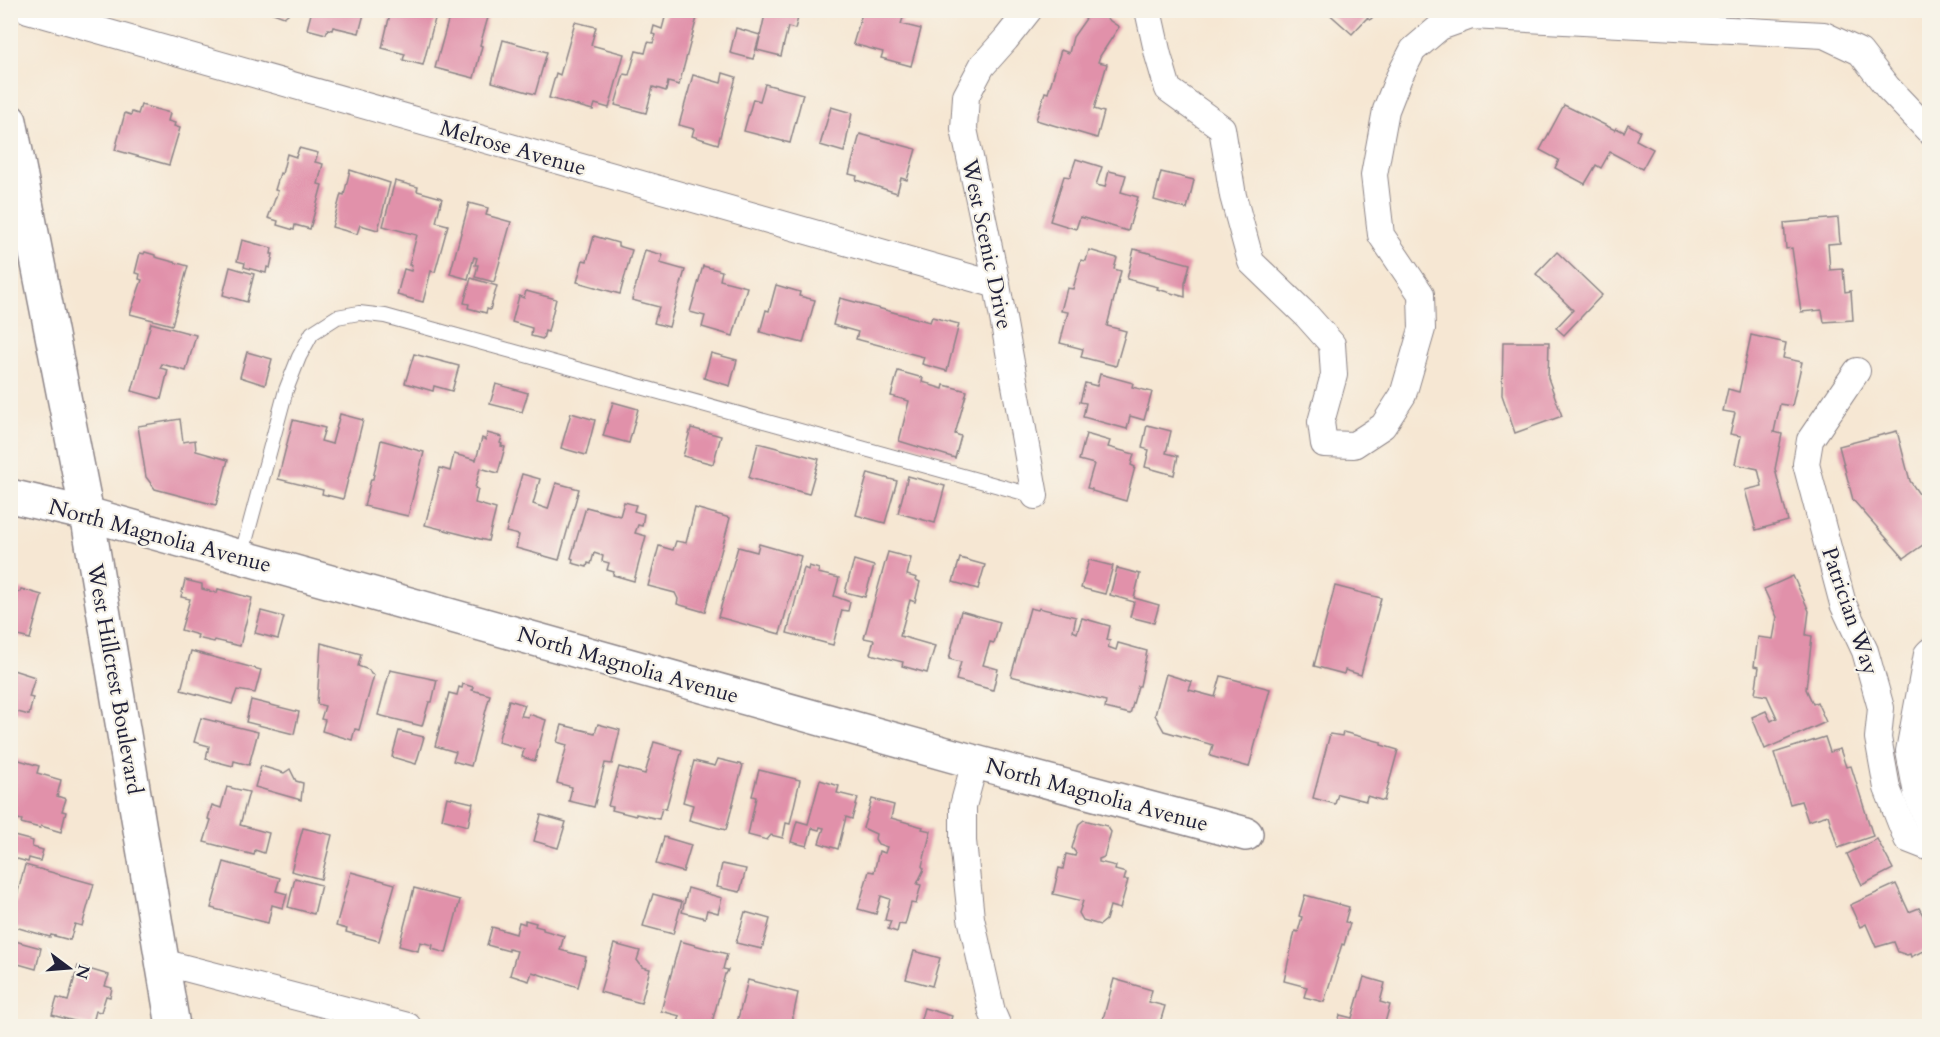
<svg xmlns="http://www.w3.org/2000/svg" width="1940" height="1037" font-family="Cardo,serif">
<rect width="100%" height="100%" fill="#f7f3e8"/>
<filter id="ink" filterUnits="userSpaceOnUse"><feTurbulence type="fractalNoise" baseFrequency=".0167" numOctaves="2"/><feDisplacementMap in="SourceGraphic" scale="12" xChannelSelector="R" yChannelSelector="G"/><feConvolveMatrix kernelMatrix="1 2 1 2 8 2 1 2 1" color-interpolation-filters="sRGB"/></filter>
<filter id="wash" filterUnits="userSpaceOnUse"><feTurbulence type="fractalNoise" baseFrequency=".008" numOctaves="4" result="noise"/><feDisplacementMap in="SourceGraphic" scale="24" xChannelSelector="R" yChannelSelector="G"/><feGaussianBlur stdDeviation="1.35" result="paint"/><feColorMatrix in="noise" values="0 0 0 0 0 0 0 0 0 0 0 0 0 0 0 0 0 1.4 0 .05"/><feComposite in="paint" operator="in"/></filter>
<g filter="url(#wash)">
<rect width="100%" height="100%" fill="#f6e7d3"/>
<g id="blocks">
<!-- building -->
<g fill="#e191aa">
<path d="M265,10H293L284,17Z"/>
<path d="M312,10H365L359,33L333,27L332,30L328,29L326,34L307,29Z"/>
<path d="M391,10H421L436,15L423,65L403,60L405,54L382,48Z"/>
<path d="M451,10H477L489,14L480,45L482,46L474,78L435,68Z"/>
<path d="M667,10H699L679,85L668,82L666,91L653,87L646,113L615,105L624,74L629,75L636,51L645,53L648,42L653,43L656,35L652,34L654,26L662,29Z"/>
<path d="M766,10H800L795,29L788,27L781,56L757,50Z"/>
<path d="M863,10H897V13L904,15L901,24L921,29L911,66L881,58L883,52L853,44Z"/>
<path d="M1092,10H1094L1119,27L1100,56L1098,62L1107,64L1094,109L1104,112L1097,138L1036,120L1045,92L1048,93L1061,50L1069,53L1073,37Z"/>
<path d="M1325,10H1379L1370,20L1367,18L1352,34Z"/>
<path d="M575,22L596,27L591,45L624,54L609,108L595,104L593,110L549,98L556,73L560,75Z"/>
<path d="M736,28L760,35L753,59L730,53Z"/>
<path d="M503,40L547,52L535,94L492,82Z"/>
<path d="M723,73L736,77L718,144L692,136L694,129L679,125L693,75L721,83Z"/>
<path d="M765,84L803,94L790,143L744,131L753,99L760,101Z"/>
<path d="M141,105L170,113L168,121L175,123L174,126L180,128L169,165L115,150L125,113L131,115L132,112L138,114Z"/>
<path d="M1564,105L1615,130L1616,128L1624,132L1628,124L1640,131L1636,140L1653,149L1642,169L1610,152L1601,168L1596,165L1585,184L1555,168L1559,160L1540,150Z"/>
<path d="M831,107L852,113L844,152L820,145Z"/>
<path d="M860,134L916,149L907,180L901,178L897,193L856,180L857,176L849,174Z"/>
<path d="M299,148L318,153L315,162L323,164L318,184L322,185L310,229L295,225L294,230L277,225L278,221L268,218L278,191L275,190L280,173L282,174L287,154L296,157Z"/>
<path d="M1076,159L1102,167L1096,185L1105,187L1109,171L1126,175L1121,192L1138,197L1128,231L1080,217L1076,229L1050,221L1064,176L1070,177Z"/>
<path d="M350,170L390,183L378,230L360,225L357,234L332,227L341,194L344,195Z"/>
<path d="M1161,172L1194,180L1187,209L1154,200Z"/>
<path d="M395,181L418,187L417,191L442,198L436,222L448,225L435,272L431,271L423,302L397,295L404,269L411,271L412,265H409L417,235L383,226Z"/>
<path d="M469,203L488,208L486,215L511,222L494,282L475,277L478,265H475L477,258L474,257L468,279L450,274Z"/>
<path d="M1838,218L1840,243L1828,244L1830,270L1843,269L1845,292L1851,291L1853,320L1824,322L1822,310L1801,312L1792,248L1786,249L1784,223Z"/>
<path d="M594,236L618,243V246L632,250L620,294L577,282L583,260L587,261Z"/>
<path d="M242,240L272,248L271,254H273L270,268L267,267L266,273L244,267L245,263L237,261Z"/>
<path d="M1134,249L1190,264L1185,283V297L1157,289L1158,287L1127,279Z"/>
<path d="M645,250L663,255L660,263L685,270L669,327L654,323L659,307L632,300Z"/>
<path d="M1089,250L1117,258L1114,269L1121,271L1107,326L1126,331L1116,366L1081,357L1083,349L1060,343L1068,312L1061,311L1067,288L1073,289L1081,260L1086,261Z"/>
<path d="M145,252L155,255V257L188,266L172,325L130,314L142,280L139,279L140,274L135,273L140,253L144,254Z"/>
<path d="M1557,252L1602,295L1564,335L1556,328L1573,310L1536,274Z"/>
<path d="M703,266L722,271L720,280L747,287L733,336L702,327L705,316L690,312Z"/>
<path d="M230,267L254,274L247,302L223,295Z"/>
<path d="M471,278L497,286L490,310L487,309L486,313L468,308L469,304L464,303Z"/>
<path d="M776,285L800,292L799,296L815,300L803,343L760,332L766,310L769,311Z"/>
<path d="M526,291L556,299L548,332L545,331L543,339L531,336L532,328L512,322L519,296L524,298Z"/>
<path d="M840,298L930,322L932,317L959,324L947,371L922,364L924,357L856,339L858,332L833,325Z"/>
<path d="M151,323L196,335L186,371L162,364L160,368L168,370L161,399L132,391Z"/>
<path d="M1751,335L1786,343L1783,358L1802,362L1792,406L1780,404L1774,432L1782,434L1775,469L1788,521L1756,530L1745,490L1762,486L1758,469L1735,464L1741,436L1730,434L1735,413L1723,411L1728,389L1739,392Z"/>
<path d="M1503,342H1549L1548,378L1562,416L1515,433L1502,395Z"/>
<path d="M247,352L272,359L265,385L240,377Z"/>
<path d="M711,353L737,360L730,386L704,378Z"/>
<path d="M414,354L459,366L452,391L434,386L433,391L405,383Z"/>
<path d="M898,371L923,378L922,382L930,384V385L943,389L944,385L967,391L955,434L961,436L955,458L899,441L909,401L891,396Z"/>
<path d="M1100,374L1133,383L1132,387L1152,392L1144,420L1130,416L1127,429L1083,417L1086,403L1080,402L1085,383L1097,386Z"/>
<path d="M496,384L528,393L522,412L490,404Z"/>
<path d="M613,402L638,409L629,443L603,436Z"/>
<path d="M571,413L595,420L586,455L561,448Z"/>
<path d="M340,414L363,420L343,499L322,494L323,490L278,479L293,420L325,428L321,441L332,444Z"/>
<path d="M180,419L183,442L195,440L196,451L228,460L216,505L155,489L146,477L138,426Z"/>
<path d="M1147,425L1171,431L1166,453L1178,456L1174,475L1145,467L1149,450L1142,448Z"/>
<path d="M691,428L721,436L713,464L683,456Z"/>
<path d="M1897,431L1910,481L1930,510V540L1904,558L1853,500L1839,446Z"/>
<path d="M487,433L502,437L500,443L502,444L501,446L505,447L498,473L480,468L475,488L478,489L475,503L496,509L488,541L425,525L440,468L450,471L454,454L476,460L482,438L486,440Z"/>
<path d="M1086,434L1110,441L1108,447L1134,454L1131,465L1135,467L1126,501L1092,491V489L1087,488L1094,464L1079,460Z"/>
<path d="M381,440L424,452L408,516L364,506L371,479H373Z"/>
<path d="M758,443L819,459L809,494L749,478Z"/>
<path d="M868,473L897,481L885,523L856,515Z"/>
<path d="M522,474L540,479L533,504L548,509L556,483L579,489L559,560L516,548L519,535L506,532Z"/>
<path d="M908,476L945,486L935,523L898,513Z"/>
<path d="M624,502L636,505L634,511L644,514L642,526L638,525L635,533L646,536L634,581L613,575L614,572L607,570L609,563L602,561L603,556L594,553L591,564L588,563L587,567L572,563L573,559L571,558L586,507L620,516Z"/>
<path d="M695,508L730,518L705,612L677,604L678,599L675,593L648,586L659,546L673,550L676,541L686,543Z"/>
<path d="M759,544L801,556L780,634L718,617L738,547L757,552Z"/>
<path d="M888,552L911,558L907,575L917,578L916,580L920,582L915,602L910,600L900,636L935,646L927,673L902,666L903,662L870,654L874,640L864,638Z"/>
<path d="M960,558L985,565L978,589L953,582Z"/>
<path d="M854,560L874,566L865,597L845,592Z"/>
<path d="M1089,560L1113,566L1105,594L1081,588Z"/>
<path d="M809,566L819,569L818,573L839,578L834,596L850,602L848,611L842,610L833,645L787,633L804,568L808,570Z"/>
<path d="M1117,568L1140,574L1134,598L1159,605L1154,623L1130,617L1134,602L1110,595Z"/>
<path d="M1793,576L1809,611L1806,635L1812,636L1806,689L1813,704L1817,702L1826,722L1765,749L1752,717L1766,711L1771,721L1777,718L1767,696L1755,694L1759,667L1754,666L1758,637L1773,639L1777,617L1764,589Z"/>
<path d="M185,580L202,584V589L217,593L218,589L252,598L240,646L215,640L214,642L197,638L198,635L181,630L190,599L181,597Z"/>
<path d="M1335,586L1381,598L1361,675L1345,670L1344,674L1314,666Z"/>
<path d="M21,589L42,595L30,639L10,634V594L13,595L14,591L20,592Z"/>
<path d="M1030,608L1038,610L1039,608L1076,617L1073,631L1077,633L1082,618L1110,626L1107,640L1110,641L1108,647L1116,650L1118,643L1147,651L1140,686H1138L1130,714L1105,708L1106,701L1011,676Z"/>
<path d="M261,611L284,617L278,639L255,633Z"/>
<path d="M961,611L1000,622L994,643L990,642L983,665L998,669L993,690L956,680L961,662L949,659Z"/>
<path d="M321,643L361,654L358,666L369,670L371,674L374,675L359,730L355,729L352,740L322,731L325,720L321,719L325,706L317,704Z"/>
<path d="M191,651L261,670L255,693L237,690L232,704L181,690Z"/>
<path d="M10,669L35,677L29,697L33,698L29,715L10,710Z"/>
<path d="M390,670L437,680L432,702H429L422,726L378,715Z"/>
<path d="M1166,674L1192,682L1189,690L1215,697L1221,676L1270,689L1249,767L1210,756L1213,745L1164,731L1155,715Z"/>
<path d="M463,684L473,687L472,690L490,695L471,766L453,761L456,752L435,746L449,693L457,695L459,687L462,688Z"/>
<path d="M251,700L299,712L294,734L246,722Z"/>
<path d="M509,700L525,705L521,716L528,717L529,714L546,720L535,761L522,757L524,749L498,742Z"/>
<path d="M201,718L258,732L249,765L234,761L233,766L206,759L209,746L194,742Z"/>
<path d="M598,724L620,730L612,764L605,763L594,807L569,801L572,787L557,783L567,745L557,742L562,725L595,733Z"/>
<path d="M399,731L424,737L416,764L392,757Z"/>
<path d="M1343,732L1381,742V745L1398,750L1384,801L1367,796L1366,801L1338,794L1335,804L1313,798L1330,734L1342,736Z"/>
<path d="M1825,737L1830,752L1840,749L1846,767L1851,766L1873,836L1838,848L1828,815L1808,821L1801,801L1790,804L1774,753Z"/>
<path d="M654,742L682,750L666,809L662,808L659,819L636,814V816L612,810L613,807L608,806L619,767L645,774Z"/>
<path d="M16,759L39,766L37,773L61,780L57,796L66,799L62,811L66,812L61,832L41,826L40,828L21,823L22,820L10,817V773L12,774Z"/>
<path d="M718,759L743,765L726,830L689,820L693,805L683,802L694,761L715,766Z"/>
<path d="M261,766L284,773L290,769L296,781L303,783L301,800L255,787Z"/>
<path d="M759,770L800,780L790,824L786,823L783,838L771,835L767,840L748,835L756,797L752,796Z"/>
<path d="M820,780L839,786L837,793L858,798L852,819L846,817L838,849L819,843L824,828L820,827L819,830L812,828L807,846L791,842L797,821L808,824Z"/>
<path d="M227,787L249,792L240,825L269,833L264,853L255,850L254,855L204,842L211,820L208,819L212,805L221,808Z"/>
<path d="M447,797L473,803L468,826L442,819Z"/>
<path d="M872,799L894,805L891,818L923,827L922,829L931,831L922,866L924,869L917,884L921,885L916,904L911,903L905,925L899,924L897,932L888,929L891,921L885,920L890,899L881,896L876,914L858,909L869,871L874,872L879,851L885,853L887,847L878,844L875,839L876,834L863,828Z"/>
<path d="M541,815L566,822L558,848L534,841Z"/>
<path d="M1084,820L1107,826L1111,832L1104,857L1099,859V862L1116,866L1115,870L1126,873L1124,880H1128L1120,909L1110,906L1106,920L1100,925L1083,920L1079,913L1083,901L1053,894L1059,868L1063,869L1066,854L1075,856L1076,853L1072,848L1079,824Z"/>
<path d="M303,828L332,835L321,879L291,871Z"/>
<path d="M10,835L33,841L32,847L43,850L40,861L29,858L28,862L10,857Z"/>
<path d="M664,837L691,845L683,872L656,864Z"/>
<path d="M1877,839L1893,869L1862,885L1847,854Z"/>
<path d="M224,862L280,878L276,891L287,894L283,908L272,905L268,923L211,908Z"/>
<path d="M722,864L746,869L740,892L717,887Z"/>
<path d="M25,865L94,884L82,926L75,924L70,940L51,935L50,937L15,927V924L10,923V902L15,903Z"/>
<path d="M351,872L395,884L379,941L346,932L347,929L336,926Z"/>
<path d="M295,878L321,885L314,914L288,907Z"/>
<path d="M1896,884L1909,912L1919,908L1925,919L1930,917V964L1923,951L1911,957L1910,954L1907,955L1898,952L1894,942L1876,947L1866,924L1860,927L1850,905Z"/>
<path d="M414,888L460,900L446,953L432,949L433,945L420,942L418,951L399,946Z"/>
<path d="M688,888L722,898L718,913L707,910L705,918L682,912Z"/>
<path d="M653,894L682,902L673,934L643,926Z"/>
<path d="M1305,895L1349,907L1345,922L1350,923L1344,945L1342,944L1324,1002L1304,997L1307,987L1284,981L1295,931L1298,932L1302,917L1299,916Z"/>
<path d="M745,912L770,919L762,949L736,943Z"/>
<path d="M525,920L536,923L535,926L543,928V930L564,936L560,950L586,957L578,987L532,972L529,981L510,975L517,951L509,949V951L487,945L492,927L516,934L519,922L525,924Z"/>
<path d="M15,941L41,948L36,969L11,962L10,944L15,945Z"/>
<path d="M680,941L727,954L723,969L728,970L726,974H725L711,1026H677L680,1016L661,1011Z"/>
<path d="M614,944L640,951L637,960L642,967L650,969L641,1003L600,992Z"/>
<path d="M914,951L940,958L932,986L906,979Z"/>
<path d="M78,966L109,975L105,986L112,988L110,997L106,996L101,1012L96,1011L92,1026L52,1015L57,998L68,1001Z"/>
<path d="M1364,977L1385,983L1380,1002L1390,1005L1384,1026H1337L1340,1015L1352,1018Z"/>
<path d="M1114,979L1152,990L1149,1002L1165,1006L1159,1026H1101Z"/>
<path d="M748,980L798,993L791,1026H736Z"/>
<path d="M924,1008L952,1016L949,1026H919Z"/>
</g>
</g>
</g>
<g filter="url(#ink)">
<use href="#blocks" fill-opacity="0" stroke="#8c8487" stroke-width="1.5"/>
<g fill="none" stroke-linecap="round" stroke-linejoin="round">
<defs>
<path id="service" d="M241,557L286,390L299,357L312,333L337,317L359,313L385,316L1035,496"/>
<g id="minor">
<path d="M28,10L997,285"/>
<path d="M1029,10L1006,39L982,66L966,96L964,129L997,285L1035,496"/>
<path d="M1148,10L1158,55L1168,89L1222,128L1233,196L1251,262L1307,316L1332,344L1334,375L1321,422L1324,444L1354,445L1383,426L1403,395L1422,329L1421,294L1381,235L1374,175L1386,110L1399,77L1413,50L1440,27L1471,16L1824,35L1860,52L1888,88L1930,132"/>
<path d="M1857,371L1810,440L1806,464L1843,604L1865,651L1881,708L1878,738L1887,788L1907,839L1930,848"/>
<path d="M1930,651L1927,654L1909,751L1917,794L1930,828"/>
<path d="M975,762L963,806V841L971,918L992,1012L998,1026"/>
<path d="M162,962L408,1026"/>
</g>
<g id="tertiary">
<path d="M10,121L87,514L173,1026"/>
<path d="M10,496L87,514L975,762L1246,834"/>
</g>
</defs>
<!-- service casing -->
<use href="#service" stroke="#8c8487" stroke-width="16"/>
<!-- minor casing -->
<use href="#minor" stroke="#8c8487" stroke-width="28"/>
<!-- tertiary casing -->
<use href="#tertiary" stroke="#8c8487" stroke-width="36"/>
<!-- service -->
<use href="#service" stroke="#fff" stroke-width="14"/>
<!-- minor -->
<use href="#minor" stroke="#fff" stroke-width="26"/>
<!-- tertiary -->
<use href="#tertiary" stroke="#fff" stroke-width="33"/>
</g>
</g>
<g text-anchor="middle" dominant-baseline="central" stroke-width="4.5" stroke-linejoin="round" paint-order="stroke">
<!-- street labels -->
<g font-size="22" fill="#22223b" stroke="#f7f3e8">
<text transform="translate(513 148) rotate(16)">Melrose Avenue</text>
<text transform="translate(987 244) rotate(78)">West Scenic Drive</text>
<text transform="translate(160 536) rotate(15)">North Magnolia Avenue</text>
<text transform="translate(1850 611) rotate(71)">Patrician Way</text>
<text transform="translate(628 665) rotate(16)">North Magnolia Avenue</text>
<text transform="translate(115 679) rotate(80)">West Hillcrest Boulevard</text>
<text transform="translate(1097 795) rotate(15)">North Magnolia Avenue</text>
</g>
</g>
<!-- margin -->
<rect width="1940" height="1037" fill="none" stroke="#f7f3e8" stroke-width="36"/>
<!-- north arrow -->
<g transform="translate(69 968) rotate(106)" stroke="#f7f3e8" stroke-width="4.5" paint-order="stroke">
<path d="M0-4.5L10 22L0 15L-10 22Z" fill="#22223b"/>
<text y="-9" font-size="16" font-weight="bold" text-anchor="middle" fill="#22223b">N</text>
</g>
</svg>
